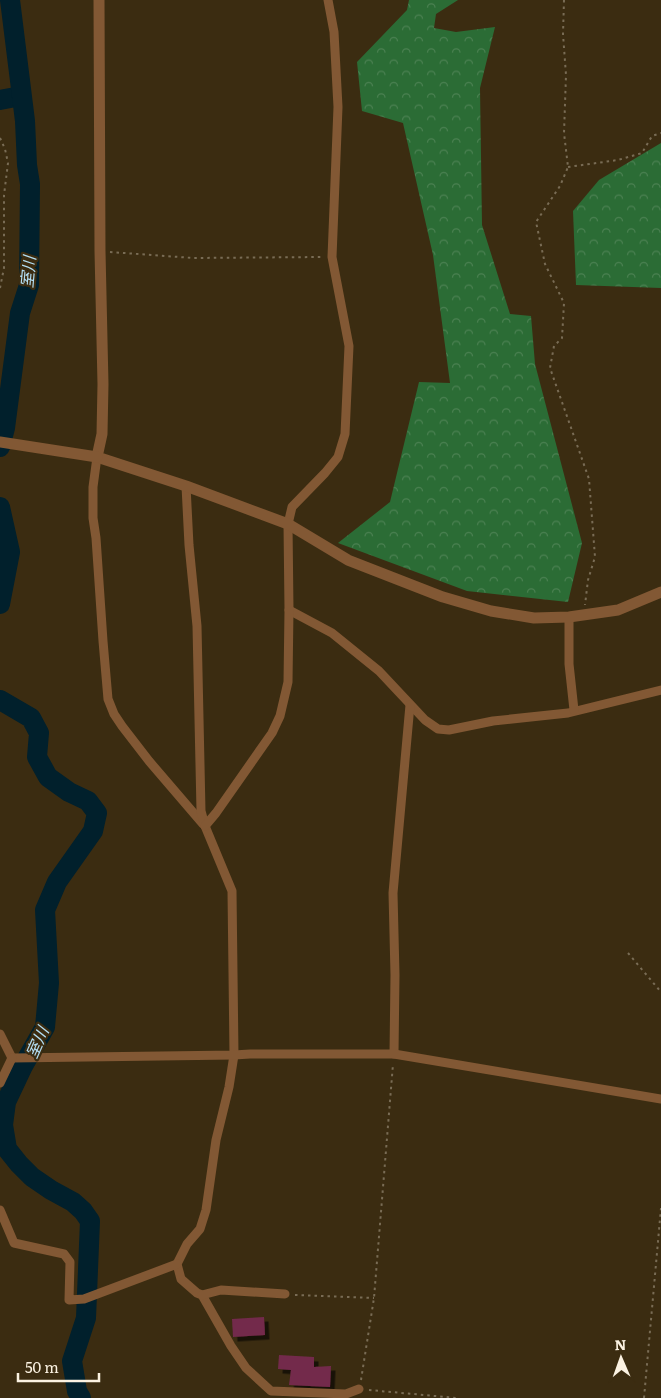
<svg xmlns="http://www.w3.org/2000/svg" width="661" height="1398" font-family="Literata,'Noto Sans JP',serif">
<defs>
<pattern id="forest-crowns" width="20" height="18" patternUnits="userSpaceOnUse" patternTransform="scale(1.25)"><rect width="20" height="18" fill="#2b6c35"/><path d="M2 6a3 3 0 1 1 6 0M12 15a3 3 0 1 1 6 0" fill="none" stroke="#4b8152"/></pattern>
<filter id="shadow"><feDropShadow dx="4.5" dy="4.5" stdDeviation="0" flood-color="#0009"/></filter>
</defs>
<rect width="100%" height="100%" fill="#3b2c11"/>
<!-- forest -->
<g fill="url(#forest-crowns)">
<path d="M409,0H458L436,14L434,28L456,32L495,27L480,88L482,225L510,314L531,316L535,364L582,543L568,602L467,591L338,543L390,502L419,382L450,383L433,255L403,123L362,111L357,62L407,10Z"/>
<path d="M661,143V288L576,285L573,211L599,180Z"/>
</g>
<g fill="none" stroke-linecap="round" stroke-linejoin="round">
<!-- river -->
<g stroke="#01202c" stroke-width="20">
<path d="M0,100L21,96"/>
<path d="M0,447L5,428L20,313L29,285L30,184L27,165L25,121L10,0"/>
<path d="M0,507L10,552L0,604"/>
<path d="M0,700L31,718L39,733L37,757L48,777L69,792L88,801L97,813L93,831L57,882L45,910L49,983L45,1027L23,1066L6,1102L3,1125L7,1149L19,1164L32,1177L51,1190L73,1202L83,1211L90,1221L86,1318L72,1361L77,1391L81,1398"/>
</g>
</g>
<!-- building -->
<g fill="#732a4c" filter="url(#shadow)">
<path d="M264,1317L265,1335L233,1337L232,1319Z"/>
<path d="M279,1355L314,1357V1367L331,1366L330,1387L289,1385L291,1370L278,1369Z"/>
</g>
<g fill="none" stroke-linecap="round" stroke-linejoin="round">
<!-- path -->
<g stroke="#796c55" stroke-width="2" stroke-dasharray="2.5 4" stroke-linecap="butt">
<path d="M564,0L563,34L566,75L564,133L568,167L560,186L536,222L545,264L564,303L562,338L554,346L550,368L589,479L595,557L588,580L585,605"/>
<path d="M0,138L5,149L8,163L4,195V268L0,288"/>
<path d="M568,167L618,160L642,153L652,136L661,133"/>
<path d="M110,252L193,258L323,257"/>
<path d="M628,953L661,992"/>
<path d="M295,1295L374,1298"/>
<path d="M361,1380L374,1298L393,1064"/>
<path d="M369,1390L457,1398"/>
<path d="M644,1398L661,1208"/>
</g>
<!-- minor -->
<g stroke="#825834" stroke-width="9">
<path d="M97,457L93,487V518L96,538L103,641L108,699L114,714L122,726L149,761L203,824"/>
<path d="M186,486L189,545L197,626L201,811L205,826L232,891L234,1055L229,1087L216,1140L206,1210L200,1229L187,1244L177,1264L181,1279L197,1293L202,1295L231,1346L246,1368L271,1391L346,1394L359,1389"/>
<path d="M289,610L332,633L379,671L425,720L438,729L449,730L493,721L568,713L661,690"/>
<path d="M569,617V664L574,710"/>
<path d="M205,826L216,813L272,733L280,716L288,682L289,610L288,524L292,507L325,473L338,457L345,434L349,346L332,257L338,107L334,32L328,0"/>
<path d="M0,1034L12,1058"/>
<path d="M394,1054L395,975L393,893L410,705"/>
<path d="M12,1058L234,1055L250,1054H394L661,1099"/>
<path d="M0,1083L12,1058"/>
<path d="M0,1210L14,1243L64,1254L70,1262L69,1300L84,1299L177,1264"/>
<path d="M202,1295L221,1290L285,1294"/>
</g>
<!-- tertiary -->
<g stroke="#825834" stroke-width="11">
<path d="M99,0L100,251L103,384L102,434L97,457L186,486L288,524L348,560L443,597L491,611L534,618L569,617L618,610L661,592"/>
<path d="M0,442L97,457"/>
</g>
</g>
<g text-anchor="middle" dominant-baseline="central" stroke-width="4.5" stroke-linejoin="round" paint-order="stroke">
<!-- water labels -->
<g font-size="16" font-style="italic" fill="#b4e0f6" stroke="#3b2c11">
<text transform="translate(27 272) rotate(-85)">室川</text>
<text transform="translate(36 1042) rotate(-66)">室川</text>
</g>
</g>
<!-- north arrow -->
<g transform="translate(621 1358) rotate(358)" stroke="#3b2c11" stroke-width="4" paint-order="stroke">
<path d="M0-4L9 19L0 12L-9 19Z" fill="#fbf2e2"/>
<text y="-8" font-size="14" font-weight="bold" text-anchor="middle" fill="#fbf2e2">N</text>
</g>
<!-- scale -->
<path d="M18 1373v8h81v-8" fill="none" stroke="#fbf2e2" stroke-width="2.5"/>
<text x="25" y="1373" font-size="15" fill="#fbf2e2" stroke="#3b2c11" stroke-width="4" paint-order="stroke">50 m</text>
</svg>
